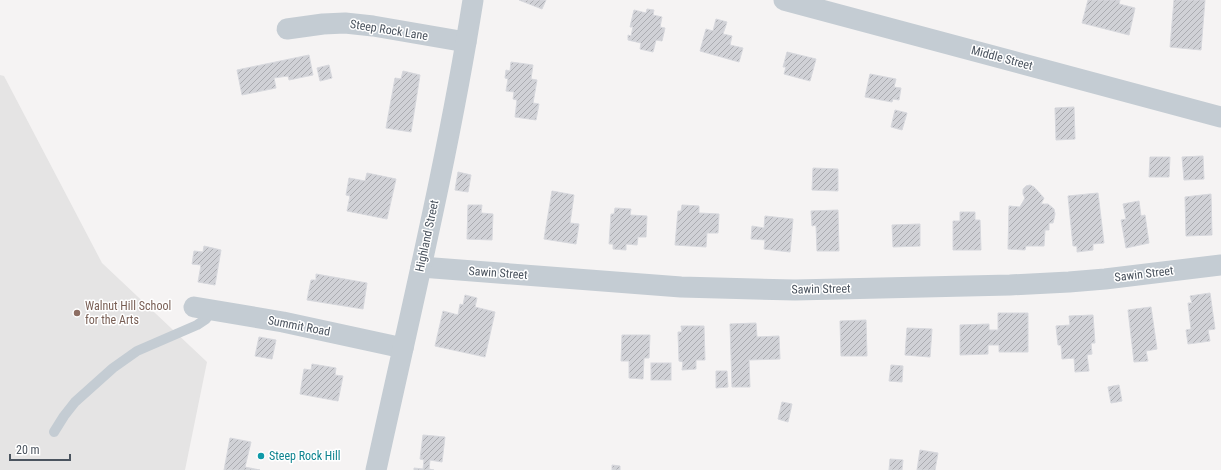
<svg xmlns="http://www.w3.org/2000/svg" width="1221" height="470" font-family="'Roboto Condensed',sans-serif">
<defs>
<pattern id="building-hatch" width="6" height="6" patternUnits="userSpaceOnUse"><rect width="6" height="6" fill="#d0d1d6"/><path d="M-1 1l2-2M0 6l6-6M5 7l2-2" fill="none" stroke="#abacb1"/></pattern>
</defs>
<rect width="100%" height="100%" fill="#f5f3f3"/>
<!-- education -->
<path fill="#e5e4e4" d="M0,75L4,76L102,263L207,362L185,470H0Z"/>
<!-- building -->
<g fill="url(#building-hatch)" stroke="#d7d8dd">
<path d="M519,0H546L542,9Z"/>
<path d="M1088,0H1120L1119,4L1135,8L1129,35L1082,23Z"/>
<path d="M1174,0H1205L1201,50L1170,47Z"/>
<path d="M647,9L654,10L653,15L662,17L660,27L665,28L662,41L656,40L653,52L640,49L641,43L628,40V35L631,36L633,27H630L634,10L646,13Z"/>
<path d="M716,19L727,22L723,34L732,36L730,45L743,48L739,62L700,51L706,29L713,31Z"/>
<path d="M787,52L816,59L810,81L784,74L786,67H783Z"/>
<path d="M309,55L313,75L289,80L288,76L274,78L276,88L242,95L237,70Z"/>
<path d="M511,62L533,65L531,79L537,80L533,103L539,104L536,120L515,117L517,100L513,99L514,92L506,91L508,79L505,78L506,70L510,71Z"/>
<path d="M329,65L332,78L320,81L317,68Z"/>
<path d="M403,71L420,75L411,132L386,128L395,78L401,79Z"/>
<path d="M870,74L896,79L894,87L901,88L899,100L893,99L892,102L865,97Z"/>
<path d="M1074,107L1075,139L1056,140L1055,108Z"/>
<path d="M895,110L907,113L902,130L891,127Z"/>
<path d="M1203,156L1204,179L1184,180L1182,157Z"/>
<path d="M1150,157H1170L1169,177H1149Z"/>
<path d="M813,168L838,169V191L812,190Z"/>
<path d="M458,172L471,175L468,192L455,190Z"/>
<path d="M367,173L396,179L387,219L347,211L350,196L346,195L349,178L365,181Z"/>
<path d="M1030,185L1034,187L1044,198L1041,204H1048L1054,209L1055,214L1053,223H1049V230H1045L1044,246H1026L1025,250L1008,249L1009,206L1020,207L1025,198L1023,194V189L1026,186Z"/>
<path d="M552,191L574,195L570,223L579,224L576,244L544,239Z"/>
<path d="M1098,193L1104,243L1093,244V250L1077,252V246H1073L1068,196Z"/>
<path d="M1211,194L1212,235L1186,236L1185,197Z"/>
<path d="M1139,201L1141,216L1145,215L1149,243L1126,248L1121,220L1126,219L1123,204Z"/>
<path d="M468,205H482L481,213L493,214L492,240L467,239Z"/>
<path d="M682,205L699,206V213L719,214L718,233H707L706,247L675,245L678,211H681Z"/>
<path d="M615,208L631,209L630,215L647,216L646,237H638L637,245L626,244V250L613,249V244H609L611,214H614Z"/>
<path d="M838,210L839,251H817L816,225L812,226L811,211Z"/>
<path d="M960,212H975V220H980L981,250H953V221H960Z"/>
<path d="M765,216L793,219L790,252L764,249L765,240L751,239L752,226L764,228Z"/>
<path d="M920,224V246L893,247L892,225Z"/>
<path d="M204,246L221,250L215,285L198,282L201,265L192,264L194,251L203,252Z"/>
<path d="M316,274L367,283L363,309L307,300L311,280H316Z"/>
<path d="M1210,293L1215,329L1208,330L1210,341L1188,344L1186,330L1191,329L1188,303H1192L1190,296Z"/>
<path d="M465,295L477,298L475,307L495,312L485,357L435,346L443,311L458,315L460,304L463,305Z"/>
<path d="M1151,307L1157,349L1146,351L1148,361L1134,362L1128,310Z"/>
<path d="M998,313H1028V352H999V345H988V354L960,355V325L989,324V330H998Z"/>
<path d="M1093,315L1095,343H1091L1092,354L1087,355L1089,371L1075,372L1074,358L1062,359L1061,345H1058L1056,326L1070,325L1069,316Z"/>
<path d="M866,320L867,356H841L840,321Z"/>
<path d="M756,323L757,337L779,336L780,359L749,360L750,387H732L730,324Z"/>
<path d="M681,326H704L705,360H696V369L682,370L683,362L679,361L678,332H682Z"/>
<path d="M907,328L932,329L930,357L905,355Z"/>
<path d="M622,335H650L649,358H644L643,379L629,378V361H621Z"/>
<path d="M259,337L276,340L272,359L255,356Z"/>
<rect x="651" y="363" width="20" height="17"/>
<path d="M312,364L336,368L335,375L343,376L338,401L300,394L304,369L311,370Z"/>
<path d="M891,365L903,366L902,382L889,381Z"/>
<path d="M716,371H727L728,387L716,388Z"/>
<path d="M1119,385L1122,401L1111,403L1108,387Z"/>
<path d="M782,402L792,404L788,422L778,419Z"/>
<path d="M423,435L445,437L442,462L430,460L429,469L434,470H414V468L423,469L424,460L420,459Z"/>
<path d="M230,438L251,442L245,467L260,470H224Z"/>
<path d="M920,450L938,453L935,470H917Z"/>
<path d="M890,459L903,460L902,470H889Z"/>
<path d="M612,465L620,466V470H612Z"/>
</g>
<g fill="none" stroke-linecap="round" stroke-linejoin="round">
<!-- service -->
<path stroke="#c4ccd3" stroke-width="10" d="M54,432L64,416L75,402L113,368L137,351L197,325L206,319L212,310"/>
<!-- minor -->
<g stroke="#c4ccd3" stroke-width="21">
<path d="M784,0L1221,117"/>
<path d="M287,29L323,24L345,23L373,26L466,42"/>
<path d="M421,267L681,287L795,290L1010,285L1069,282L1105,279L1221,265"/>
<path d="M194,307L283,322L403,348"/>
<path d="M376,470C410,314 448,158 473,0"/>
</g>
</g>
<!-- markers -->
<circle fill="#8d6e63" stroke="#fff" stroke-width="1.5" cx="77" cy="313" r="4"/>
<circle fill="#0f9aa8" stroke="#fff" stroke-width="1.5" cx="261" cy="456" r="4"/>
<g text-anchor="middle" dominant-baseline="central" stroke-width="3" stroke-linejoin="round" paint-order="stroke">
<!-- street labels -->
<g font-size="12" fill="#4b545f" stroke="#fff">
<text transform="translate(389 30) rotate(9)">Steep Rock Lane</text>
<text transform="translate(1002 58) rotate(15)">Middle Street</text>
<text transform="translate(427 236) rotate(-78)">Highland Street</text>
<text transform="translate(498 273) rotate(4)">Sawin Street</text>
<text transform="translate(1144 274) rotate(-7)">Sawin Street</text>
<text transform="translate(821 289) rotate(-1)">Sawin Street</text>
<text transform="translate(299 326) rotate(11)">Summit Road</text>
</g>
<!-- education labels -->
<g font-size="12" fill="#785e54" stroke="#fff" text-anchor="start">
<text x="85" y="306">Walnut Hill School<tspan x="85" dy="14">for the Arts</tspan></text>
</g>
<!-- culture labels -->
<g font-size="12" fill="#0d838f" stroke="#fff" text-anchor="start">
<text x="269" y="456">Steep Rock Hill</text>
</g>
</g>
<!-- scale -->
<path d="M10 454v6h60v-6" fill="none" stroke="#4b545f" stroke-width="2"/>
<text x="16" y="454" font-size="12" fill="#4b545f" stroke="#ffffff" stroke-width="3" paint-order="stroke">20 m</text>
</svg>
